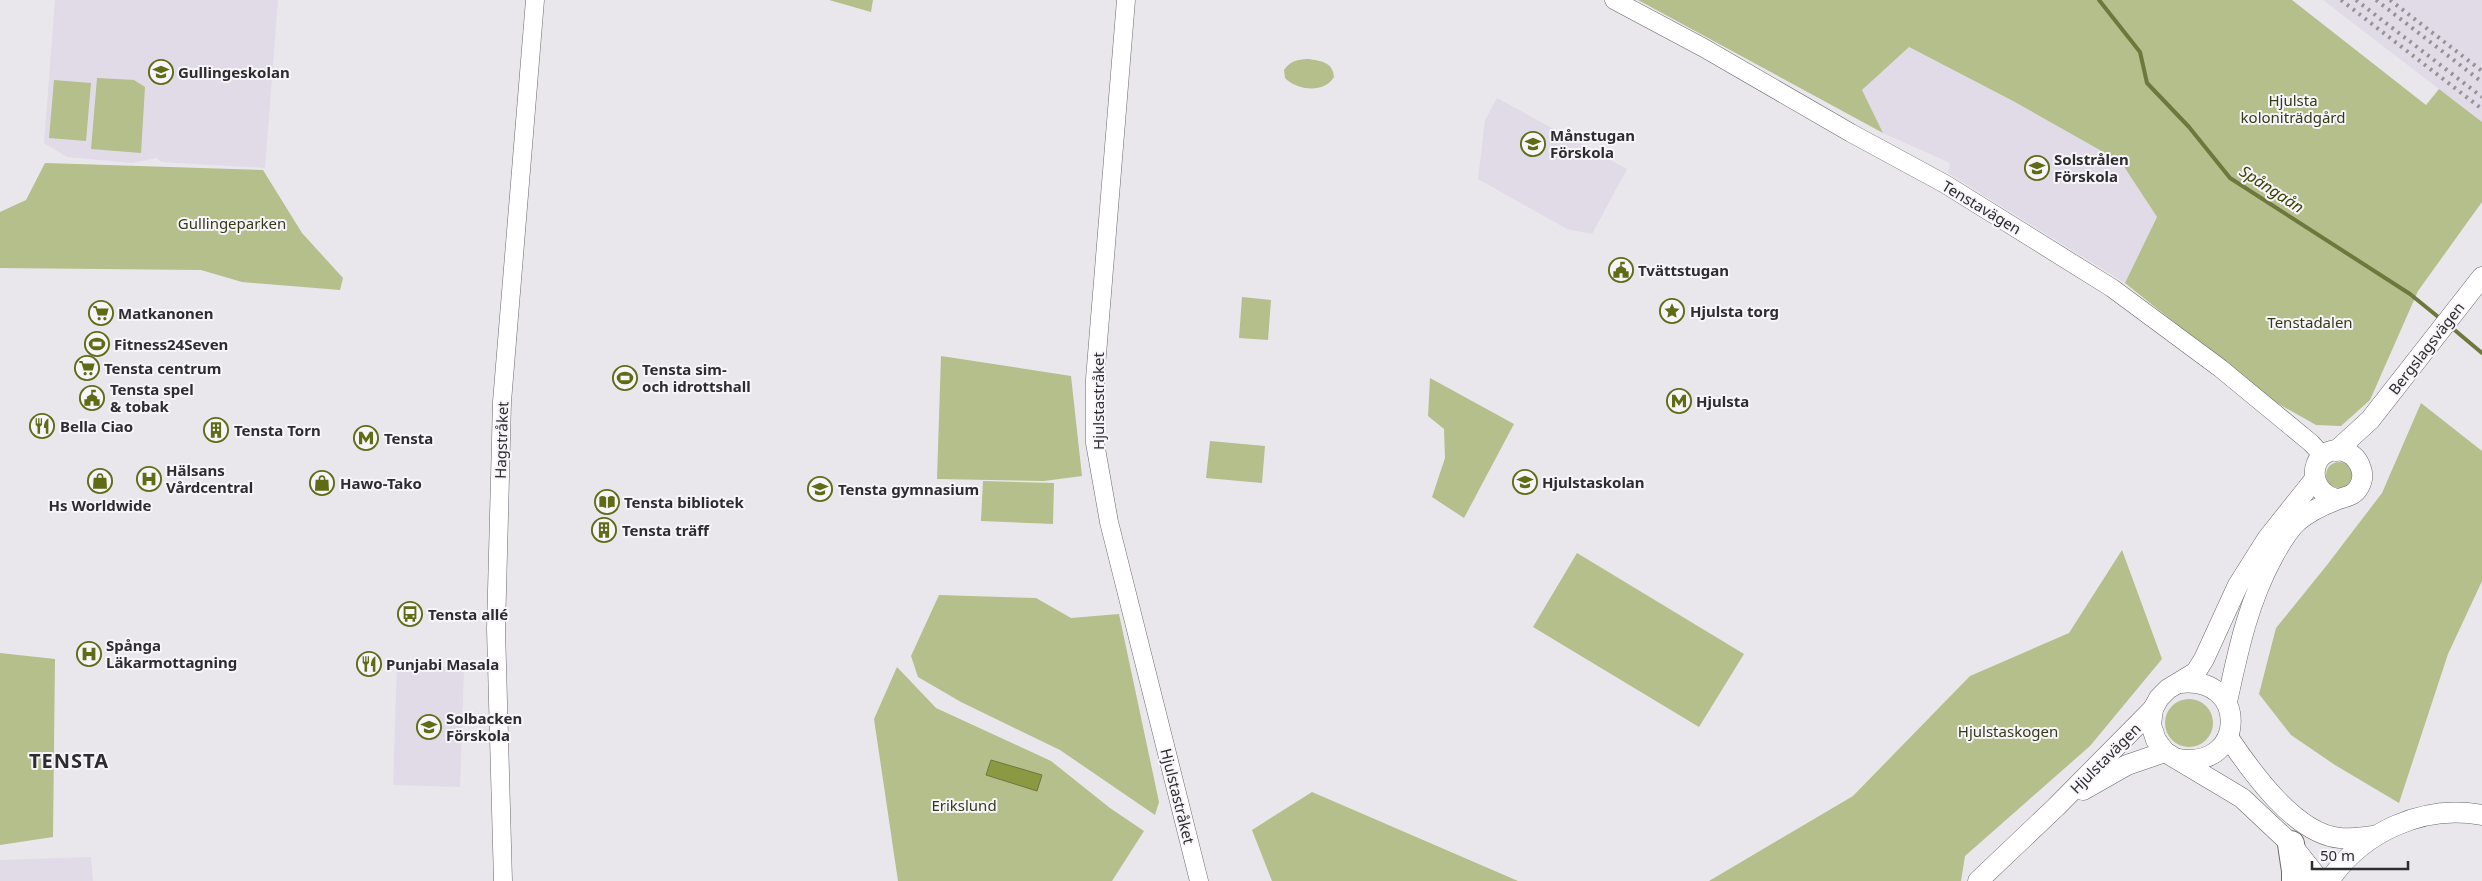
<svg xmlns="http://www.w3.org/2000/svg" width="2482" height="881" font-family="'Noto Sans',sans-serif">
<rect width="100%" height="100%" fill="#e9e7ec"/>
<!-- built -->
<g fill="#e0dbe7">
<path d="M55,0H278L265,168L161,162L157,158L132,163L67,157L44,143Z"/>
<path d="M2323,0H2482V122L2439,89Z"/>
<path d="M1908,47L2013,101L2121,162L2157,217L2125,283L1948,173L1950,163L1883,133L1862,90Z"/>
<path d="M1497,98L1627,169L1592,234L1567,229L1478,179L1485,120Z"/>
<path d="M397,667L464,668L460,787L393,785Z"/>
<path d="M91,857L93,881H0V860Z"/>
</g>
<!-- green -->
<g fill="#b4bf8b">
<path d="M829,0H873L871,12Z"/>
<path d="M1638,0H2292L2426,105L2439,89L2482,122V202L2418,291L2370,400L2341,426L2316,425L2270,399L2125,283L2157,217L2121,162L2013,101L1909,47L1862,90L1883,133Z"/>
<path d="M1308,59C1321,61 1333,62 1334,77C1324,94 1296,90 1285,78L1284,70C1291,60 1297,60 1308,59Z"/>
<path d="M97,78L134,80L145,87L141,153L91,149Z"/>
<path d="M54,80L91,83L86,141L49,138Z"/>
<path d="M45,163L263,170L302,233L343,278L340,290L242,282L201,270L0,268V212L26,200Z"/>
<path d="M1242,297L1271,300L1268,340L1239,338Z"/>
<path d="M941,356L1071,376L1082,476L1044,481L937,479Z"/>
<path d="M1430,378L1514,424L1464,518L1432,497L1445,458L1444,429L1428,416Z"/>
<path d="M2421,403L2482,451V581L2448,654L2399,803L2335,765L2291,735L2259,694L2276,628L2327,565L2382,493Z"/>
<path d="M1210,441L1265,446L1262,483L1206,478Z"/>
<circle cx="2339" cy="475" r="13"/>
<path d="M983,481L1054,483L1053,524L981,521Z"/>
<path d="M2122,550L2162,659L2090,746L1965,856L1961,881H1709L1853,796L1970,676L2069,633Z"/>
<path d="M1577,553L1744,654L1699,727L1533,627Z"/>
<path d="M939,595L1036,598L1071,618L1119,614L1159,802L1155,815L1060,750L961,702L918,677L911,656Z"/>
<path d="M0,653L55,659L53,837L0,845Z"/>
<path d="M897,667L936,708L1051,761L1110,808L1144,831L1112,881H898L874,719Z"/>
<circle cx="2189" cy="723" r="24"/>
<path d="M1312,792L1518,881H1272L1252,830Z"/>
</g>
<!-- water -->
<path fill="#8a9942" stroke="#6e783c" d="M991,760L1042,775L1037,791L986,775Z"/>
<g fill="none" stroke-linecap="round" stroke-linejoin="round">
<!-- stream -->
<g stroke="#6e783c" stroke-width="4">
<path d="M2099,0L2140,52L2147,83L2189,127L2230,178L2410,294L2442,320"/>
<path d="M2451,327L2482,353"/>
</g>
<defs>
<g id="tertiary">
<path d="M1126,0L1095,379V443L1109,522L1199,881"/>
<path d="M1614,0L1704,48L1851,133L1945,184L2112,288L2220,368L2311,443L2323,456"/>
<path d="M503,881L496,629L502,402L535,0"/>
</g>
<g id="secondary">
<path d="M2336,451L2370,420L2482,277"/>
<path d="M2314,480L2267,539L2238,585L2204,659L2196,672L2168,689L2159,698L2153,709L2151,725L2156,740L2165,752L2242,798L2291,844L2320,881"/>
<path d="M2227,702C2238,651 2248,602 2274,555C2280,544 2288,530 2298,521C2309,512 2321,506 2334,501C2343,496 2353,498 2359,487C2367,474 2359,455 2343,451C2312,444 2302,489 2336,499"/>
<path d="M2228,737C2251,771 2295,834 2340,838C2351,839 2363,837 2374,836"/>
<path d="M2179,759C2247,770 2249,674 2179,683"/>
<path d="M2083,790L2127,765L2165,752"/>
<path d="M1978,881L2056,807L2153,709"/>
<path d="M2329,881C2362,832 2423,804 2482,815"/>
</g>
<path id="motorway" d="M2291,844L2295,871V881"/>
</defs>
<!-- tertiary casing -->
<use href="#tertiary" stroke="#69686c" stroke-width="19"/>
<!-- secondary casing -->
<use href="#secondary" stroke="#69686c" stroke-width="21"/>
<!-- motorway casing -->
<use href="#motorway" stroke="#69686c" stroke-width="28"/>
<!-- tertiary -->
<use href="#tertiary" stroke="#fff" stroke-width="18"/>
<!-- secondary -->
<use href="#secondary" stroke="#fff" stroke-width="20"/>
<!-- motorway -->
<use href="#motorway" stroke="#fff" stroke-width="26"/>
<!-- rail -->
<g stroke="#949396" stroke-width="4" stroke-dasharray="2.5 5" stroke-linecap="butt">
<path d="M2341,0L2482,109"/>
<path d="M2356,0L2482,97"/>
<path d="M2376,0L2482,82"/>
<path d="M2390,0L2482,71"/>
</g>
</g>
<!-- icons -->
<defs>
<symbol id="school-ring" viewBox="-11 -11 22 22"><circle r="9.5" fill="#f7f5fa" stroke="#606c15" stroke-width="1.5"/><path d="M0-5L7-2L0 1L-7-2ZM-4 1L0 2.5L4 1V4Q0 6-4 4Z" fill="#606c15"/></symbol>
<symbol id="civic-ring" viewBox="-11 -11 22 22"><circle r="9.5" fill="#f7f5fa" stroke="#606c15" stroke-width="1.5"/><path d="M-.6-6.5H3V-4.5H.6V-3L4-1V1h2V6H-6V1h2V-1L-.6-3ZM-1.2 2.5V6h2.4V2.5Z" fill="#606c15"/></symbol>
<symbol id="sight-ring" viewBox="-11 -11 22 22"><circle r="9.5" fill="#f7f5fa" stroke="#606c15" stroke-width="1.5"/><path d="M0-6L1.8-2.2L6-1.7L2.9 1.2L3.7 5.4L0 3.3L-3.7 5.4L-2.9 1.2L-6-1.7L-1.8-2.2Z" fill="#606c15"/></symbol>
<symbol id="supermarket-ring" viewBox="-11 -11 22 22"><circle r="9.5" fill="#f7f5fa" stroke="#606c15" stroke-width="1.5"/><path d="M-6-5.5h2.5l.6 2H6L4.5 2H-2.5L-4.4-4H-6ZM-1.5 3.2a1.3 1.3 0 1 0 .1 0ZM3 3.2a1.3 1.3 0 1 0 .1 0Z" fill="#606c15"/></symbol>
<symbol id="stadium-ring" viewBox="-11 -11 22 22"><circle r="9.5" fill="#f7f5fa" stroke="#606c15" stroke-width="1.5"/><path d="M0-5a6.5 5 0 1 0 0 10a6.5 5 0 1 0 0-10ZM-3.5-1.8h7v3.6h-7Z" fill="#606c15"/></symbol>
<symbol id="metro-ring" viewBox="-11 -11 22 22"><circle r="9.5" fill="#f7f5fa" stroke="#606c15" stroke-width="1.5"/><path d="M-5.5 5V-5H-3L0 0L3-5H5.5V5H3V-.5L0 4L-3-.5V5Z" fill="#606c15"/></symbol>
<symbol id="restaurant-ring" viewBox="-11 -11 22 22"><circle r="9.5" fill="#f7f5fa" stroke="#606c15" stroke-width="1.5"/><path d="M-5-6h1v4h1v-4h1v4h1v-4h1v5L-1.5 .5V6h-2V.5L-5-1ZM5-6V6H3V1.5H1.5Q1.5-4 5-6Z" fill="#606c15"/></symbol>
<symbol id="building-ring" viewBox="-11 -11 22 22"><circle r="9.5" fill="#f7f5fa" stroke="#606c15" stroke-width="1.5"/><path d="M-4-6H4V6H1V3H-1V6H-4ZM-2.5-4.3h1.7v1.8h-1.7ZM.8-4.3h1.7v1.8H.8ZM-2.5-1h1.7V.8h-1.7ZM.8-1h1.7V.8H.8Z" fill="#606c15"/></symbol>
<symbol id="hospital-ring" viewBox="-11 -11 22 22"><circle r="9.5" fill="#f7f5fa" stroke="#606c15" stroke-width="1.5"/><path d="M-5-5h3v3.5h4V-5h3V5h-3V1.5h-4V5h-3Z" fill="#606c15"/></symbol>
<symbol id="shop-ring" viewBox="-11 -11 22 22"><circle r="9.5" fill="#f7f5fa" stroke="#606c15" stroke-width="1.5"/><path d="M-5-2.5h2.3a2.7 3.5 0 0 1 5.4 0H5L5.5 6h-11ZM-1.5-2.5h3a1.5 2.3 0 0 0-3 0Z" fill="#606c15"/></symbol>
<symbol id="library-ring" viewBox="-11 -11 22 22"><circle r="9.5" fill="#f7f5fa" stroke="#606c15" stroke-width="1.5"/><path d="M-6-4Q-3-5.5-.7-3.5V5Q-3 3-6 4ZM6-4Q3-5.5 .7-3.5V5Q3 3 6 4Z" fill="#606c15"/></symbol>
<symbol id="bus-ring" viewBox="-11 -11 22 22"><circle r="9.5" fill="#f7f5fa" stroke="#606c15" stroke-width="1.5"/><path d="M-5-6H5V4H4V6H2V4H-2V6H-4V4H-5ZM-3.5-4V0h7V-4ZM-3.5 1.2v1.5H-2V1.2ZM2 1.2v1.5H3.5V1.2Z" fill="#606c15"/></symbol>
</defs>
<g fill-rule="evenodd">
<use href="#school-ring" x="147" y="58" width="28" height="28"/>
<use href="#school-ring" x="1519" y="130" width="28" height="28"/>
<use href="#school-ring" x="2023" y="154" width="28" height="28"/>
<use href="#civic-ring" x="1607" y="256" width="28" height="28"/>
<use href="#sight-ring" x="1658" y="297" width="28" height="28"/>
<use href="#supermarket-ring" x="87" y="299" width="28" height="28"/>
<use href="#stadium-ring" x="83" y="330" width="28" height="28"/>
<use href="#supermarket-ring" x="73" y="354" width="28" height="28"/>
<use href="#stadium-ring" x="611" y="364" width="28" height="28"/>
<use href="#civic-ring" x="78" y="384" width="28" height="28"/>
<use href="#metro-ring" x="1665" y="387" width="28" height="28"/>
<use href="#restaurant-ring" x="28" y="412" width="28" height="28"/>
<use href="#building-ring" x="202" y="416" width="28" height="28"/>
<use href="#metro-ring" x="352" y="424" width="28" height="28"/>
<use href="#hospital-ring" x="135" y="465" width="28" height="28"/>
<use href="#shop-ring" x="86" y="467" width="28" height="28"/>
<use href="#school-ring" x="1511" y="468" width="28" height="28"/>
<use href="#shop-ring" x="308" y="469" width="28" height="28"/>
<use href="#school-ring" x="806" y="475" width="28" height="28"/>
<use href="#library-ring" x="593" y="488" width="28" height="28"/>
<use href="#building-ring" x="590" y="516" width="28" height="28"/>
<use href="#bus-ring" x="396" y="600" width="28" height="28"/>
<use href="#hospital-ring" x="75" y="640" width="28" height="28"/>
<use href="#restaurant-ring" x="355" y="650" width="28" height="28"/>
<use href="#school-ring" x="415" y="713" width="28" height="28"/>
</g>
<g text-anchor="middle" dominant-baseline="central" stroke-width="4" stroke-linejoin="round" paint-order="stroke">
<!-- poi labels -->
<g font-size="15" font-weight="bold" fill="#2d2c2e" stroke="#f7f5fa" text-anchor="start">
<text x="178" y="72">Gullingeskolan</text>
<text x="1550" y="135">Månstugan<tspan x="1550" dy="17">Förskola</tspan></text>
<text x="2054" y="159">Solstrålen<tspan x="2054" dy="17">Förskola</tspan></text>
<text x="1638" y="270">Tvättstugan</text>
<text x="1690" y="311">Hjulsta torg</text>
<text x="118" y="313">Matkanonen</text>
<text x="114" y="344">Fitness24Seven</text>
<text x="104" y="368">Tensta centrum</text>
<text x="642" y="369">Tensta sim-<tspan x="642" dy="17">och idrottshall</tspan></text>
<text x="110" y="389">Tensta spel<tspan x="110" dy="17">&amp; tobak</tspan></text>
<text x="1696" y="401">Hjulsta</text>
<text x="60" y="426">Bella Ciao</text>
<text x="234" y="430">Tensta Torn</text>
<text x="384" y="438">Tensta</text>
<text x="166" y="470">Hälsans<tspan x="166" dy="17">Vårdcentral</tspan></text>
<text x="1542" y="482">Hjulstaskolan</text>
<text x="340" y="483">Hawo-Tako</text>
<text x="838" y="489">Tensta gymnasium</text>
<text x="624" y="502">Tensta bibliotek</text>
<text x="100" y="505" text-anchor="middle">Hs Worldwide</text>
<text x="622" y="530">Tensta träff</text>
<text x="428" y="614">Tensta allé</text>
<text x="106" y="645">Spånga<tspan x="106" dy="17">Läkarmottagning</tspan></text>
<text x="386" y="664">Punjabi Masala</text>
<text x="446" y="718">Solbacken<tspan x="446" dy="17">Förskola</tspan></text>
</g>
<!-- park labels -->
<g font-size="15" fill="#343a15" stroke="#f7f5fa">
<text x="2293" y="100">Hjulsta<tspan x="2293" dy="17">koloniträdgård</tspan></text>
<text x="232" y="223">Gullingeparken</text>
<text x="2310" y="322">Tenstadalen</text>
<text x="2008" y="731">Hjulstaskogen</text>
<text x="964" y="805">Erikslund</text>
</g>
<!-- street labels -->
<g font-size="15" fill="#2d2c2e" stroke="#f7f5fa">
<text transform="translate(1982 207) rotate(31)">Tenstavägen</text>
<text transform="translate(2426 348) rotate(-52)">Bergslagsvägen</text>
<text transform="translate(1098 401) rotate(-90)">Hjulstastråket</text>
<text transform="translate(501 440) rotate(-88)">Hagstråket</text>
<text transform="translate(2105 758) rotate(-45)">Hjulstavägen</text>
<text transform="translate(1178 796) rotate(76)">Hjulstastråket</text>
</g>
<!-- water labels -->
<g font-size="16" font-style="italic" fill="#3c4400" stroke="#f7f5fa">
<text transform="translate(2272 189) rotate(33)">Spångaån</text>
</g>
<!-- district labels -->
<g font-size="20" font-weight="bold" letter-spacing="1" fill="#2d2c2e" stroke="#f7f5fa">
<text x="69" y="760">TENSTA</text>
</g>
</g>
<!-- scale -->
<path d="M2312 861v8h96v-8" fill="none" stroke="#2d2c2e" stroke-width="2.5"/>
<text x="2320" y="861" font-size="15" fill="#2d2c2e" stroke="#f7f5fa" stroke-width="4" paint-order="stroke">50 m</text>
</svg>
